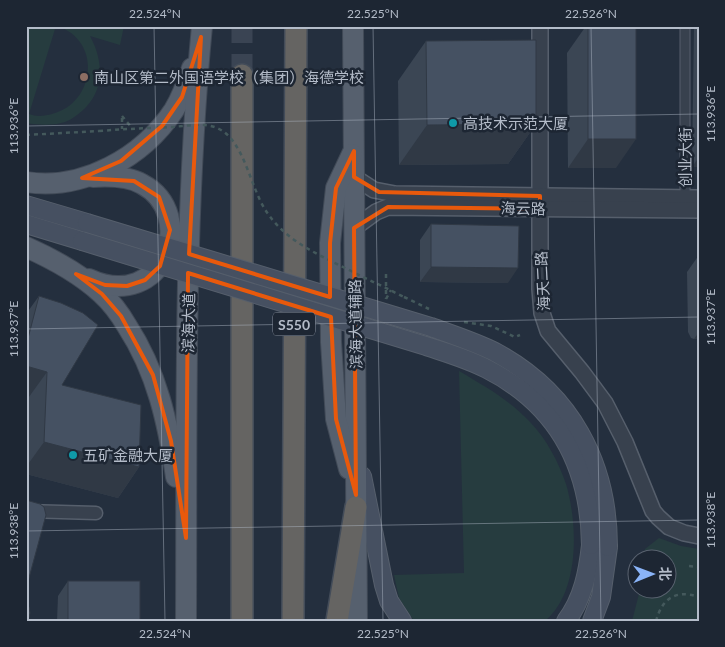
<svg xmlns="http://www.w3.org/2000/svg" width="725" height="647" font-family="Lato,'Noto Sans SC',sans-serif">
<rect width="100%" height="100%" fill="#242f3e"/>
<!-- green -->
<g fill="#263c3f">
<path d="M26,26H47L55,29L29,114C36,117 45,116 52,114C96,103 102,40 57,26H124L120,45L90,36C104,62 105,91 82,111C77,115 71,120 65,122C52,126 39,125 26,123Z"/>
<path d="M459,371C484,386 510,400 530,422C546,438 559,463 566,484C578,524 580,592 545,621H414L399,598L394,575L464,573Z"/>
<path d="M659,538L681,546L699,549V621H632L640,590H668V560L644,559L645,549Z"/>
</g>
<g fill="none" stroke-linecap="round" stroke-linejoin="round">
<!-- trunk-tunnel -->
<path stroke="#3a4453" stroke-width="21" stroke-dasharray="21 11" stroke-linecap="butt" d="M242,75V26"/>
<defs>
<path id="pedestrian" d="M685,198V26"/>
<path id="minor" d="M26,511L96,513"/>
<g id="tertiary">
<path d="M540,26V289L542,313L548,331L582,372L605,403L625,442L653,511L658,517L669,527L684,533L699,536"/>
<path d="M354,177L374,190L395,194L699,198"/>
<path d="M354,228L376,212L388,207L699,210"/>
</g>
<g id="secondary">
<path d="M26,205L87,223"/>
<path d="M26,224L82,241"/>
<path d="M362,476L384,585L389,601L402,621"/>
<path d="M566,621C583,599 588,572 591,545"/>
<path d="M592,621L601,597L608,547"/>
</g>
<g id="primary">
<path d="M353,26L357,621"/>
<path d="M26,182C83,191 143,157 174,110C182,97 187,83 192,68"/>
<path d="M26,247C53,259 79,273 101,293C111,302 120,314 127,326C157,372 168,423 176,477"/>
<path d="M89,279C164,313 199,214 142,184C128,176 109,176 93,177"/>
<path d="M349,469L336,419L331,342L330,243L336,188L352,154"/>
<path d="M186,621C187,423 183,224 202,26"/>
</g>
<g id="trunk">
<path d="M242,75V621"/>
<path d="M293,621L296,26"/>
<path d="M337,621L356,507"/>
</g>
</defs>
<!-- pedestrian casing -->
<use href="#pedestrian" stroke="#565f6c" stroke-width="11"/>
<!-- minor casing -->
<use href="#minor" stroke="#565f6c" stroke-width="15"/>
<!-- tertiary casing -->
<use href="#tertiary" stroke="#565f6c" stroke-width="18"/>
<!-- secondary casing -->
<use href="#secondary" stroke="#565f6c" stroke-width="20"/>
<!-- primary casing -->
<use href="#primary" stroke="#414a57" stroke-width="22"/>
<!-- trunk casing -->
<use href="#trunk" stroke="#434c59" stroke-width="24"/>
<!-- path -->
<g stroke="#44595c" stroke-width="2.5" stroke-dasharray="4 4" stroke-linecap="butt">
<path d="M122,116L132,128"/>
<path d="M122,118V129"/>
<path d="M26,135L99,131"/>
<path d="M386,274V299"/>
<path d="M404,297L429,309"/>
<path d="M386,299L391,290"/>
<path d="M464,322L491,326L515,337L520,335"/>
<path d="M689,566L699,567"/>
<path d="M656,621C662,599 675,589 699,597"/>
</g>
<!-- pedestrian -->
<use href="#pedestrian" stroke="#38414e" stroke-width="9"/>
<!-- minor -->
<use href="#minor" stroke="#38414e" stroke-width="12"/>
<!-- tertiary -->
<use href="#tertiary" stroke="#38414e" stroke-width="15"/>
<!-- secondary -->
<use href="#secondary" stroke="#465061" stroke-width="18"/>
<!-- primary -->
<use href="#primary" stroke="#56606e" stroke-width="20"/>
<!-- trunk -->
<use href="#trunk" stroke="#656462" stroke-width="21"/>
<defs>
<g id="secondary-bridge">
<path d="M87,223L431,327C453,335 475,342 495,352C571,393 608,463 608,547"/>
<path d="M82,241L426,346C447,353 468,359 487,369C558,405 590,467 591,545"/>
</g>
</defs>
<!-- secondary-bridge casing -->
<use href="#secondary-bridge" stroke="#565f6c" stroke-width="20" stroke-linecap="butt"/>
<!-- path-bridge -->
<path stroke="#44595c" stroke-width="2.5" stroke-dasharray="4 4" stroke-linecap="butt" d="M99,131C124,129 148,128 172,127C186,126 204,122 217,128C244,139 250,187 266,211C285,240 315,253 345,268C365,278 384,287 404,297"/>
<!-- secondary-bridge -->
<use href="#secondary-bridge" stroke="#465061" stroke-width="18"/>
</g>
<!-- wall -->
<g fill="#3b4654">
<path d="M586,26H636L616,168H568L567,53Z"/>
<path d="M694,26H699V167H692Z"/>
<path d="M426,41L536,124L508,164L399,165L398,81Z"/>
<path d="M431,224L508,283L420,282V240Z"/>
<path d="M699,255V338L694,339L691,338L688,332L687,272Z"/>
<path d="M39,296L62,385L139,467L118,498L26,474V314Z"/>
<path d="M68,581L140,621H57L58,596Z"/>
</g>
<!-- shaded-wall -->
<g fill="#303945">
<path d="M401,26H515V27H400Z"/>
<path d="M536,124L508,164L399,165L427,125Z"/>
<path d="M588,139H636L616,168H568Z"/>
<path d="M699,157V167H692Z"/>
<path d="M431,267L518,268L508,283L420,282Z"/>
<path d="M699,332V338L694,339Z"/>
<path d="M26,366L47,372L26,401Z"/>
<path d="M44,442L139,467L118,498L26,474V467Z"/>
</g>
<!-- building -->
<g fill="#455162" stroke="#303945">
<rect x="588" y="26" width="48" height="113"/>
<path d="M536,40V124L427,125L426,41Z"/>
<path d="M431,224L519,226L518,268L431,267Z"/>
<path d="M39,296L61,303L83,313L98,325L62,385L141,405L139,467L44,442L47,372L26,366V346Z"/>
<path d="M26,500L40,504L44,507L46,515L26,589Z"/>
<rect x="68" y="581" width="72" height="40"/>
<path d="M26,603L29,607L30,613L28,621H26Z"/>
</g>
<!-- marked area -->
<path fill="none" stroke="#e8590c" stroke-width="4" stroke-linejoin="round" d="M201,37L189,254L330,297V243L336,188L354,151V177L379,192L540,196V209L388,207L354,228L356,495L336,419L331,317L188,273L186,538L171,441L153,375L121,316L102,294L76,274L105,285L127,286L145,280L160,266L170,230L159,197L134,181L82,178L121,161L162,126L182,97Z"/>
<!-- ticks -->
<path fill="none" stroke="#b4bcc9" stroke-width="1" stroke-opacity="0.45" d="M154,26L165,621M373,26L383,621M591,26L601,621M26,126L699,114M26,329L699,317M26,531L699,520"/>
<!-- markers -->
<circle fill="#8d6e63" stroke="#1d2633" stroke-width="2" cx="84" cy="77" r="5"/>
<g fill="#0f9aa8" stroke="#1d2633" stroke-width="2">
<circle cx="453" cy="123" r="5"/>
<circle cx="73" cy="455" r="5"/>
</g>
<g text-anchor="middle" dominant-baseline="central" stroke-width="5" stroke-linejoin="round" paint-order="stroke">
<!-- shield labels -->
<rect fill="#1d2633" stroke="#878f9c" stroke-width="1" x="273" y="312.5" width="42" height="23" rx="4"/>
<g font-size="14" font-weight="bold" fill="#b4bcc9">
<text x="294" y="324">S550</text>
</g>
<!-- poi labels -->
<g font-size="15" fill="#b4bcc9" stroke="#1d2633" text-anchor="start">
<text x="94" y="77">南山区第二外国语学校（集团）海德学校</text>
<text x="463" y="123">高技术示范大厦</text>
<text x="83" y="455">五矿金融大厦</text>
</g>
<!-- street labels -->
<g font-size="15" fill="#b4bcc9" stroke="#1d2633">
<text transform="translate(685 157) rotate(-90)">创业大街</text>
<text transform="translate(523 208) rotate(1)">海云路</text>
<text transform="translate(542 281) rotate(-93)">海天二路</text>
<text transform="translate(188 323) rotate(-89)">滨海大道</text>
<text transform="translate(355 324) rotate(-91)">滨海大道辅路</text>
</g>
</g>
<!-- border -->
<rect width="725" height="647" fill="none" stroke="#1d2633" stroke-width="55"/>
<!-- north arrow -->
<g transform="translate(652 574) rotate(89)"><circle r="24" fill="#1d2633" stroke="#59626f"/>
<path d="M0-4L9 19L0 12L-9 19Z" fill="#8ab4f8"/>
<text y="-8" font-size="14" font-weight="bold" text-anchor="middle" fill="#b4bcc9">北</text>
</g>
<rect x="28" y="28" width="670" height="592" fill="none" stroke="#b4bcc9" stroke-width="2"/>
<g font-size="12" text-anchor="middle" fill="#b4bcc9">
<text x="155" y="18">22.524°N</text>
<text x="373" y="18">22.525°N</text>
<text x="591" y="18">22.526°N</text>
<text transform="translate(711 114) rotate(-90)" y="4">113.936°E</text>
<text transform="translate(14 126) rotate(-90)" y="4">113.936°E</text>
<text transform="translate(711 317) rotate(-90)" y="4">113.937°E</text>
<text transform="translate(14 329) rotate(-90)" y="4">113.937°E</text>
<text transform="translate(711 520) rotate(-90)" y="4">113.938°E</text>
<text transform="translate(14 531) rotate(-90)" y="4">113.938°E</text>
<text x="165" y="638">22.524°N</text>
<text x="383" y="638">22.525°N</text>
<text x="601" y="638">22.526°N</text>
</g>
</svg>
